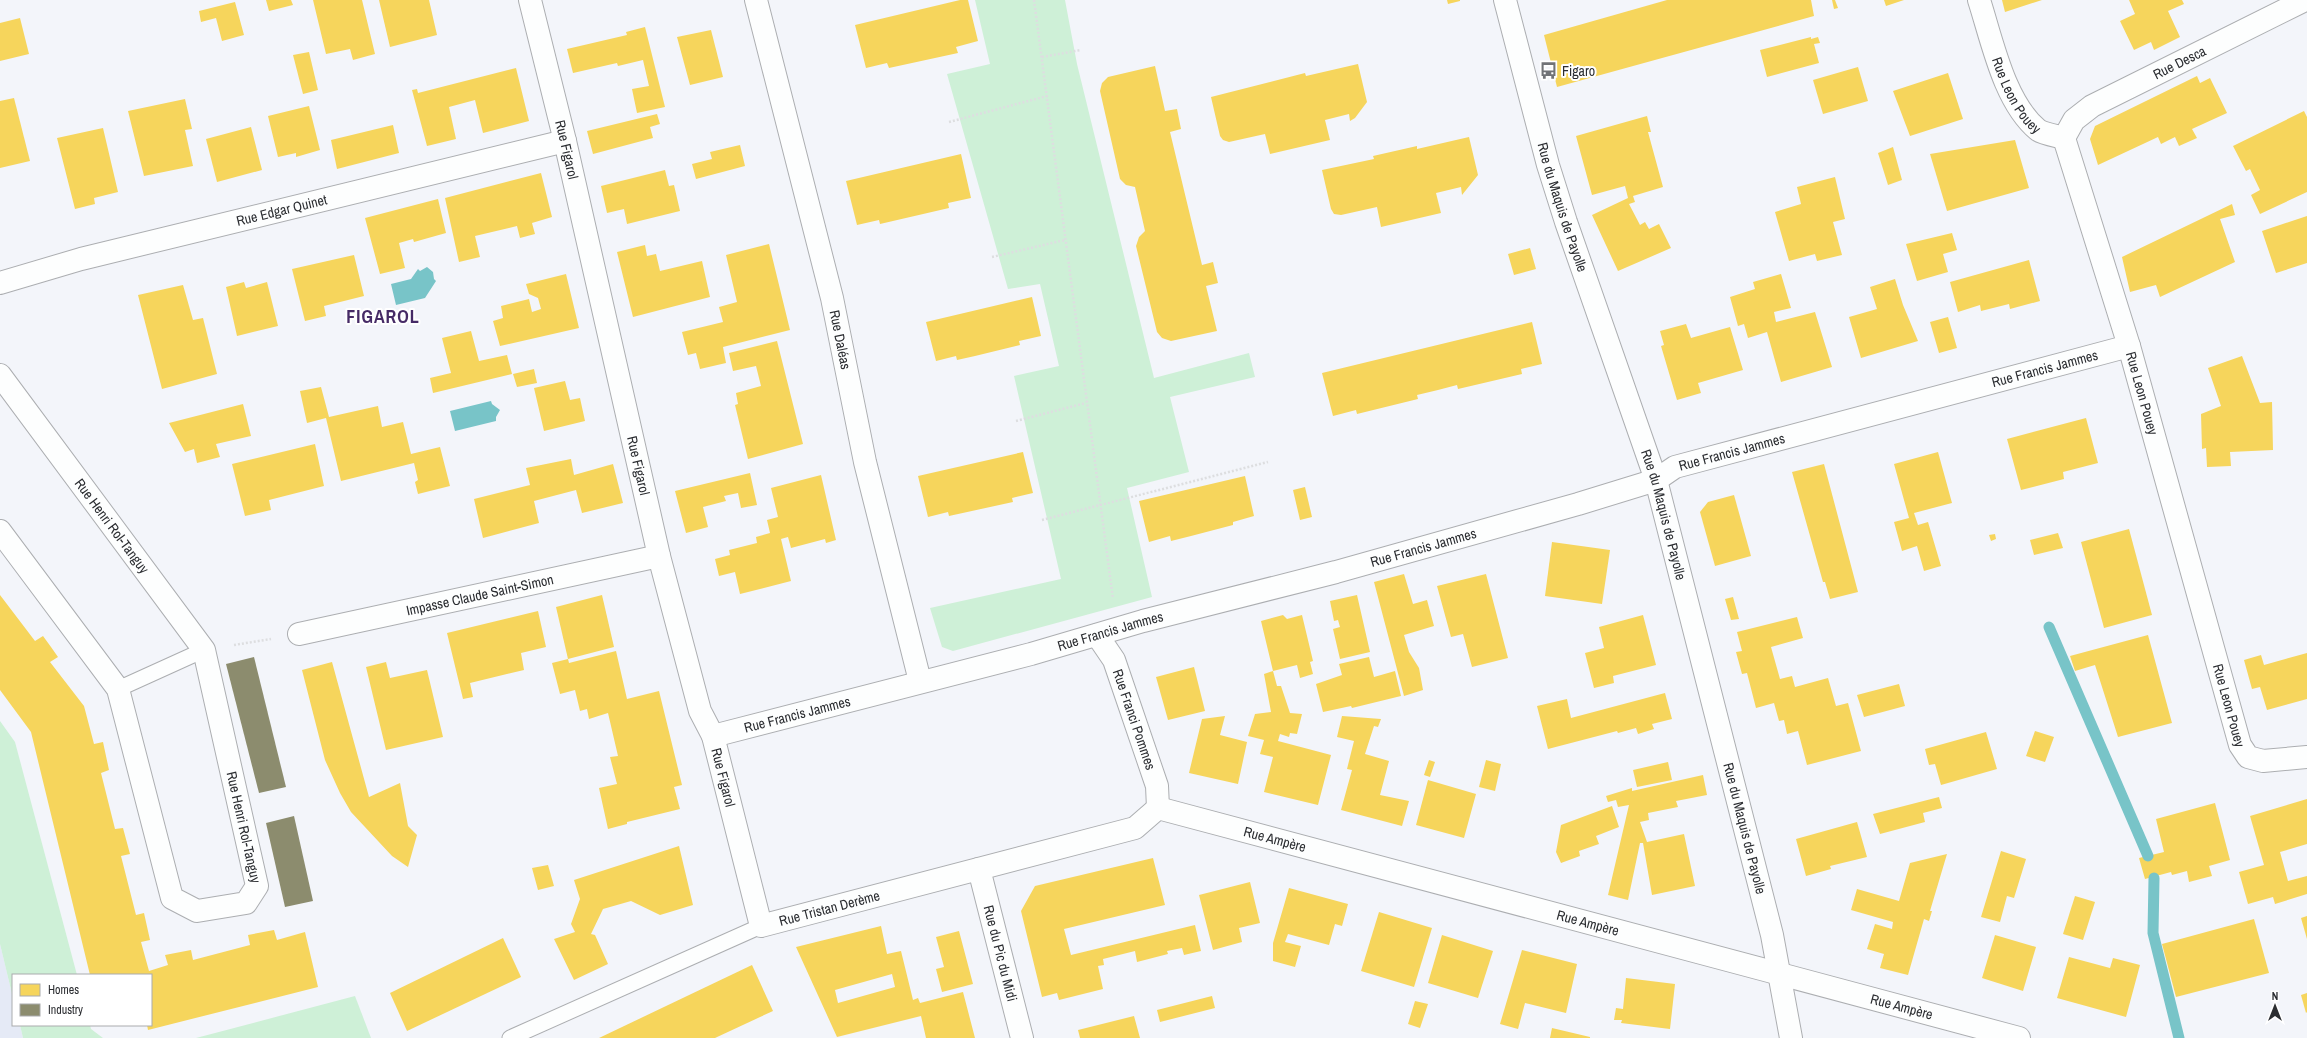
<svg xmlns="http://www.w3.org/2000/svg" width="2307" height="1038" font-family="'Archivo Narrow',sans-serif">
<rect width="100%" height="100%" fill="#f3f5fa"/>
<!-- built -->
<path fill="#e5eaf6" d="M0,944L13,998V1025H20L23,1038H0Z"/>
<!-- green -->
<g fill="#cef0d7">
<path d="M975,0H1065L1077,64L1154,378L1249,353L1255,377L1170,397L1189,472L1127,488L1152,597L953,651L942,647L930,608L1061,579L1014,376L1059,366L1040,284L1008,289L947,74L990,64Z"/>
<path d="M0,721L15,742L77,975H13V998L0,944Z"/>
<path d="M355,996L371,1038H196Z"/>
<path d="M20,1025H90L91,1029L103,1038H23Z"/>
</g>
<!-- water -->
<g fill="#78c4c8">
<path d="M427,267L433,272L434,279L436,281L425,298L396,305L391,284L411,279L418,269L420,271Z"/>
<path d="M491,401L492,404L500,410L496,417V421L455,431L450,411Z"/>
</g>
<!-- homes -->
<g fill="#f6d55c" fill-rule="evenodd">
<path d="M266,0H291L293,5L269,11Z"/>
<path d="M313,0H362L375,54L353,60L350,49L326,54Z"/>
<path d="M379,0H429L437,35L390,47Z"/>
<path d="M960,0H968L978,41L956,47L958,53L889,68L887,63L866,68L855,25Z"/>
<path d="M1447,0H1460V1L1448,4Z"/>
<path d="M1667,0H1811L1814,16L1557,87L1544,35Z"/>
<path d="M1832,0H1835L1838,8L1834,9Z"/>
<path d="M1884,0H1904L1886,6Z"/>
<path d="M2002,0H2042L2005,12Z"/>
<path d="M2129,0H2182L2184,4L2168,11L2180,37L2154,50L2151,42L2134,50L2120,21L2135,14Z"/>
<path d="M235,2L244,35L222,41L216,18L201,22L199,11Z"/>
<path d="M20,18L29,54L0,61V23Z"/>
<path d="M645,27L665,107L637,113L632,89L649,86L643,60L618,66L617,63L573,73L567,49L627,35L626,32Z"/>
<path d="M711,30L723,77L690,85L677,37Z"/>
<path d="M1811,37V39L1818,37L1820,43L1814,44L1819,63L1767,77L1760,50Z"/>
<path d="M309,52L318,90L303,94L293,55Z"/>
<path d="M1358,64L1367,102L1355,118L1350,121L1349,114L1325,120L1330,140L1270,154L1265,134L1229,142L1223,140L1220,136L1211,97L1305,73L1306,76Z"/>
<path d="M1155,66L1165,111L1177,109L1181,129L1170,132L1202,265L1213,262L1218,283L1206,286L1217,331L1171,341L1162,338L1157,332L1136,246L1139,237L1145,231L1135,187L1126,185L1120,179L1100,91L1102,83L1108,77Z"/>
<path d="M1858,67L1868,101L1823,114L1813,80Z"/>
<path d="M516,68L529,121L483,133L475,100L449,107L456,139L427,146L412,90L417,89L418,93Z"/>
<path d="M1948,73L1963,119L1910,136L1893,91Z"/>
<path d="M2197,76L2200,83L2210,78L2227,113L2192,129L2197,138L2179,146L2175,137L2161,144L2158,137L2098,165L2090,139L2095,126Z"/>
<path d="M14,98L30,161L0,168V101Z"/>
<path d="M185,99L192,129L185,130L193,166L144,176L128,111Z"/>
<path d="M309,106L320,150L296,157V153L278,157L268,116Z"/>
<path d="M2304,111L2307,117V192L2260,214L2251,195L2260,190L2250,169L2246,171L2233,146Z"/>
<path d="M657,114L660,124L650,127L653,138L593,154L587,131Z"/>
<path d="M1647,116L1651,132H1648L1663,187L1633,196L1635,202L1629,204L1640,225L1645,222L1649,229L1659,224L1671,248L1618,271L1592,215L1628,198L1625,186L1592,195L1576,136Z"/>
<path d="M393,125L399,153L337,169L331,140Z"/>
<path d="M251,127L262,170L217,182L206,139Z"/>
<path d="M103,128L118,192L94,198L95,204L75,209L57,138Z"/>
<path d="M1469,137L1478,175L1462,195L1461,187L1436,193L1441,213L1381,227L1377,207L1341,215L1334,214L1331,209L1322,170L1374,159L1373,156L1417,146V149Z"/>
<path d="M2015,140L2029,188L1947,211L1930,154Z"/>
<path d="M740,145L745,166L696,179L692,164L712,159L710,152Z"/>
<path d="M1893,147L1902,180L1888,185L1878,153Z"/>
<path d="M961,154L971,198L948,203L949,208L880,224L879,220L857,225L846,181Z"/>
<path d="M665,170L669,186L674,185L680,211L627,224L624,209L607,213L601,186Z"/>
<path d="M541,173L552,217L532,223L535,234L520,238L517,226L475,236L480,257L459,262L445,198Z"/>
<path d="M1835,177L1845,219L1833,222L1842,255L1817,261L1815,254L1789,261L1775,212L1801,204L1797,187Z"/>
<path d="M438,199L446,233L414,242L413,239L399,243L405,268L380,274L365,218Z"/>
<path d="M2232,204L2235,215L2220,219L2235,262L2160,297L2156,285L2130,292L2122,257Z"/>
<path d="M2307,216V263L2276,273L2262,231Z"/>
<path d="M1952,233L1957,250L1943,254L1948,272L1917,281L1906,244Z"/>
<path d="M769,244L790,330L723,347L726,363L700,369L696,353L688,355L682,332L723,322L719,307L737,302L726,255Z"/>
<path d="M645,245L647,256L656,254L660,271L702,261L710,297L633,317L617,252Z"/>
<path d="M1530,248L1536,269L1514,275L1508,254Z"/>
<path d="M354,255L364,296L324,306L326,316L305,321L292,269Z"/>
<path d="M2029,260L2040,301L2010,309L2009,304L1981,311L1980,305L1958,312L1950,282Z"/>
<path d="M566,274L579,328L500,346L493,321L503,318L501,306L529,299L532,312L541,309L538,298L529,294L526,284Z"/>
<path d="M1781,274L1791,308L1774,312L1776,322L1815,312L1832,367L1781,382L1767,332L1748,338L1744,324L1738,326L1730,297L1755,289L1753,282Z"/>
<path d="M1895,279L1903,305L1918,341L1861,358L1849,317L1877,309L1870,287Z"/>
<path d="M244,282L246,288L267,282L278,326L237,336L226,287Z"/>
<path d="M183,285L193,320L203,318L217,374L162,389L138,295Z"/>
<path d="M1032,297L1041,336L1019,341L1020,345L975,356L957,360L956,356L936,361L926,322Z"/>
<path d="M1948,317L1957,348L1939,353L1930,322Z"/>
<path d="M1532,322L1542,364L1521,369L1522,374L1458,389L1457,385L1438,390L1417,395L1418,399L1357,414L1356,410L1333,416L1322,373Z"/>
<path d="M1686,324L1691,338L1730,327L1743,370L1698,383L1701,393L1677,400L1661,346L1664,345L1660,331Z"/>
<path d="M471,331L479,361L507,355L512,374L433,393L430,378L451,373L442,338Z"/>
<path d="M777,341L803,444L748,459L735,405L738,404L736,393L761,386L756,366L733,371L729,353Z"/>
<path d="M2242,356L2260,403L2272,402L2273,450L2230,452L2231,466L2207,467L2206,448L2202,449L2201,414L2221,406L2208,368Z"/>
<path d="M534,369L537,383L517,387L513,374Z"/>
<path d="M565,381L570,400L580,398L585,421L544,431L534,388Z"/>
<path d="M321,387L329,417L378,406L382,427L403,422L411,454L440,447L450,486L418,494L415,482L418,480L414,463L341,481L326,418L307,423L300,391Z"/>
<path d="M243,404L251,436L216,444L220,457L197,463L194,449L185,452L169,423Z"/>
<path d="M2086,418L2098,463L2063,472L2064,479L2021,490L2007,439Z"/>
<path d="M315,444L324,486L269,500L271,510L245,516L232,464Z"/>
<path d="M1023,452L1033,493L1012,498L1013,502L949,516L948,512L928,517L918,476Z"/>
<path d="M1938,452L1952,503L1914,513L1918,525L1928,522L1941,566L1924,571L1917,546L1902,551L1894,522L1909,518L1894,464Z"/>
<path d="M571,459L574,475L613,464L623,503L582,513L576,490L534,501L539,523L483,538L474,499L530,485L526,468Z"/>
<path d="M1824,464L1858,592L1830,599L1825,582H1823L1792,472Z"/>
<path d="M750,473L757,505L741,508L738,493L724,496L726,501L703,507L708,527L686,533L675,491Z"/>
<path d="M821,475L836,540L826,543L825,539L791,548L788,537L781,539L791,581L740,594L735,572L719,576L715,559L730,555L729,550L757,543L756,537L770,533L767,520L778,517L771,488Z"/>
<path d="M1245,476L1254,516L1233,522V525L1191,536L1171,541L1170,536L1149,542L1139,501Z"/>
<path d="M1305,487L1312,517L1300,520L1293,490Z"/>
<path d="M1734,495L1751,556L1715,566L1700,512L1708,502Z"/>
<path d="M2129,529L2152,615L2104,628L2081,542Z"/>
<path d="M2058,533L2063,548L2034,555L2030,540Z"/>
<path d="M1995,534L1996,539L1991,541L1989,535Z"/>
<path d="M1552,542L1610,550L1602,604L1545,596Z"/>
<path d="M1404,574L1413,604L1427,600L1434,626L1404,635L1409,652L1419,668L1423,690L1404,696L1374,582Z"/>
<path d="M1486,574L1508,658L1472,667L1463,634L1451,637L1437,586Z"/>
<path d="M0,595L35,641L43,636L51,647L58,657L50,662L84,706L94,744L103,742L109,770L101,773L115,829L123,828L130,854L121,856L136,915L144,913L150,940L141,942L149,971L168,965L165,955L191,950L193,960L250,945L248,935L274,930L277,940L305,932L318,987L148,1030L147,1025H151V975H90L31,732L0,690Z"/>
<path d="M602,595L614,647L568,659L556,607Z"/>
<path d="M1357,595L1370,652L1340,659L1333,629L1340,627L1338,620L1334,621L1330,601Z"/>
<path d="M1733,597L1739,619L1731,620L1725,599Z"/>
<path d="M538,611L546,647L521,653L524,670L470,683L473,697L463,699L447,633Z"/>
<path d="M1283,615L1287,619L1302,615L1313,661L1310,662L1313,674L1300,678L1297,665L1273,671L1277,686H1281L1290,713L1302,714L1297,734L1290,733L1289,737L1280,734L1278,741L1331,755L1318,805L1264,792L1273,757L1260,754L1264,740L1248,736L1255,714L1271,712L1264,674L1273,671L1261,621Z"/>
<path d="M1643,615L1656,665L1613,676L1614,683L1594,688L1585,653L1604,648L1599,627Z"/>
<path d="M1797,617L1803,638L1771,647L1780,679L1792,676L1795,687L1828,678L1836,706L1848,703L1861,751L1807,765L1798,731L1787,734L1784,720L1779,721L1774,703L1756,708L1747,673L1742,674L1736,652L1742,651L1737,632Z"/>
<path d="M2148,635L2172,723L2118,737L2095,665L2075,671L2070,656Z"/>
<path d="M616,651L627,699L659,691L682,785L674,787L680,809L627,822V824L608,829L599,788L617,784L610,757L618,756L608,713L589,719L587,709L580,711L575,690L560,694L552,663L568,659L569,663Z"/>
<path d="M2307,653V699L2267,710L2260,687L2252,689L2244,660L2261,655L2264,665Z"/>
<path d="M1369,657L1374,677L1395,671L1401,696L1352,708L1351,706L1323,712L1316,684L1342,675L1339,664Z"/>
<path d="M332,662L369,797L400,783L408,826L417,835L408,867L392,856L351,812L340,793L325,760L302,670Z"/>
<path d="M386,662L390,678L427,670L443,737L386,750L366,667Z"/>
<path d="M1194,667L1205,711L1168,720L1156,677Z"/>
<path d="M1899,684L1905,706L1864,717L1857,695Z"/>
<path d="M1665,693L1672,719L1652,724L1654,729L1638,734L1636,728L1618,733L1617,731L1548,749L1537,706L1567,699L1571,718Z"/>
<path d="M1225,716L1220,735L1247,742L1238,784L1189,773L1202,719Z"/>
<path d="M1342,716L1381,719L1378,727L1374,726L1365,754L1389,761L1380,795L1409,801L1402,826L1341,810L1352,770L1347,769L1354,741L1337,737Z"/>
<path d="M2035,731L2054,737L2045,762L2026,756Z"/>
<path d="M1986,732L1997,769L1941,785L1935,764L1929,765L1925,749Z"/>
<path d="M1429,760L1435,762L1430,777L1424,775Z"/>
<path d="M1486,760L1501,764L1495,791L1479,787Z"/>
<path d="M1668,762L1672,780L1637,787L1633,770Z"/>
<path d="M1703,775L1707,795L1676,801L1678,807L1648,813L1649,820L1640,822L1647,842L1684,834L1695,886L1652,895L1643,843H1640L1628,900L1608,895L1629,805L1618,807L1616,800L1608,802L1606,796L1632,788V791Z"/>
<path d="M1428,780L1476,794L1464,838L1416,825Z"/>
<path d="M1939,797L1942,808L1923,813L1925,822L1880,834L1873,814Z"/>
<path d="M2307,799V844L2280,852L2288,881L2307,876V894L2275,904L2273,897L2248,904L2239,872L2264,865L2250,816Z"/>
<path d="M2215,803L2230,860L2209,866L2212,876L2189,882L2187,871L2172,875L2171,872L2145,879L2139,858L2164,852L2156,819Z"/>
<path d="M1612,806L1619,827L1596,836L1599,844L1579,851L1580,856L1561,863L1556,852L1561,825Z"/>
<path d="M1857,822L1867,857L1830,866L1831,869L1806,876L1796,839Z"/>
<path d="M679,846L693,905L660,915L631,901L603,909L591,934L595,935L608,964L574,980L554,939L575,932L571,924L580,899L574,880Z"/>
<path d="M2001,851L2026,859L2014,898L2007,896L2000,922L1981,917Z"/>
<path d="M1947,854L1930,911H1932L1929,921L1924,919L1908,975L1880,968L1884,954L1867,949L1875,924L1892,929L1893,922L1851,910L1857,889L1899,901L1910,863Z"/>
<path d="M1153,858L1165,905L1064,929L1071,955L1195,925L1201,951L1184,955L1182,948L1167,951L1168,954L1137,962L1135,951L1103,959L1104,965L1098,966L1103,989L1059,1000L1057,993L1042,997L1021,911L1035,886Z"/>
<path d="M548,865L554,886L538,890L532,868Z"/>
<path d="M1250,882L1260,923L1239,928L1242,942L1213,950L1199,895Z"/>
<path d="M1289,888L1348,904L1342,926L1335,924L1329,945L1288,934L1285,942L1301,946L1295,967L1273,961V943Z"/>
<path d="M2075,896L2095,902L2083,940L2063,934Z"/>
<path d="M1379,912L1432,928L1414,987L1361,971Z"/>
<path d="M2307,916V939L2301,918Z"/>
<path d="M2254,919L2269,973L2176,997L2162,944Z"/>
<path d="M881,926L887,954L901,951L913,1000L918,998L920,1003L963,992L975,1038H926L921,1016L837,1037L796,947ZM892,974L895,987L838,1003L835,990Z"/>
<path d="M959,931L973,984L942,992L936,969L944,967L936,937Z"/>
<path d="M1442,935L1493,951L1478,998L1428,983Z"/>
<path d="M1995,935L2036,947L2023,991L1982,978Z"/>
<path d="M503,938L521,977L407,1031L390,993Z"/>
<path d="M1522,950L1577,964L1566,1013L1525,1003L1518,1029L1500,1024Z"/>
<path d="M2069,957L2110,968L2113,958L2140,965L2126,1017L2057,998Z"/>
<path d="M752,965L773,1011L715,1038H599Z"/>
<path d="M1626,978L1675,984L1670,1029L1621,1023L1622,1020H1614L1616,1008L1623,1009Z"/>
<path d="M2307,993V1012L2306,1013L2301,995Z"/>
<path d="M1212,996L1215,1008L1160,1022L1157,1010Z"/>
<path d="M1415,1001L1428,1004L1420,1028L1408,1024Z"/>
<path d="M1134,1016L1140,1038H1080L1078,1030Z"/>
<path d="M1552,1028L1590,1037V1038H1550Z"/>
</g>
<!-- industry -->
<g fill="#8c8c6e">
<path d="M254,657L286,787L259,793L226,664Z"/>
<path d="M294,816L313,901L285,907L266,823Z"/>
</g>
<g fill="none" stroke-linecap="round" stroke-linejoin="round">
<!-- stream -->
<g stroke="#78c4c8" stroke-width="11">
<path d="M2049,627L2148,856"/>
<path d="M2154,878L2153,933L2179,1038"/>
</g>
<defs>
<g id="lane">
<path d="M118,689L204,650"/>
<path d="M510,1038L761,926"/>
</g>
<g id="street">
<path id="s1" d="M530,0L565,141L659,556L700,711L713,736L761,926L1135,828L1158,808"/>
<path id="s2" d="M756,0L832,298L865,462L920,681"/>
<path id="s3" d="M1979,0C1992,40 2004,102 2038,130C2044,134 2057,136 2064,138"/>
<path id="s4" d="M2064,138L2129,346L2240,745L2248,757L2263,761L2307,757"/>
<path id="s5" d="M2064,138L2074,120L2092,106L2305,0"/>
<path id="s6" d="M0,283L81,259L565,141"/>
<path id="s7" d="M0,375L204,650L257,886L246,903L197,911L172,898L118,689L0,531"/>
<path id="s8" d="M299,634L659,556"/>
<path id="s9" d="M1097,635L1114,660L1157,786L1158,808"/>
<path id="s10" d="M713,736L1031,654L1143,621L1336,572L1578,504L1656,480L1675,467L2129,346"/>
<path id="s11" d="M1158,808L1780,974"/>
<path id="s12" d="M979,869L1022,1038"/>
</g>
<g id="secondary">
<path id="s13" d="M1505,0L1548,165L1566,222L1656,480L1772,935L1791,1038"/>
<path id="s14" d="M1780,974L2019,1038"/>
</g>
</defs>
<!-- lane casing -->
<use href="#lane" stroke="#acaeb1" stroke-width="17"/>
<!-- street casing -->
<use href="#street" stroke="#acaeb1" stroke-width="24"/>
<!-- secondary casing -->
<use href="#secondary" stroke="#acaeb1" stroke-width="24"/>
<!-- path -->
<g stroke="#dddee0" stroke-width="2.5" stroke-dasharray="2 2" stroke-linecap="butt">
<path d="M1034,0L1113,599"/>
<path d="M1042,57L1081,50"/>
<path d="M949,122L1047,96"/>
<path d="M992,257L1065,240"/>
<path d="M1016,421L1086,403"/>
<path d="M1042,520L1268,462"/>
<path d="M234,645L271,639"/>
</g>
<!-- lane -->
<use href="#lane" stroke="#fdfefe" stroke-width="15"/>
<!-- street -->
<use href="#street" stroke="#fdfefe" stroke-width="22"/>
<!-- secondary -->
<use href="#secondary" stroke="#fdfefe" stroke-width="22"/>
</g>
<!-- icons -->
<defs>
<symbol id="bus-bare" viewBox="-9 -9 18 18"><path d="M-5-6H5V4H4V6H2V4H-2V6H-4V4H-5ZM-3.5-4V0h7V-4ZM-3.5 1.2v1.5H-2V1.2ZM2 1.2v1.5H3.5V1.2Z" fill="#717377" stroke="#fff" stroke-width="2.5" paint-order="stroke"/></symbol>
</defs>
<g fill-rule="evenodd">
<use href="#bus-bare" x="1536" y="58" width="25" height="25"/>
</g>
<g text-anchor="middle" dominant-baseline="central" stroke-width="4" stroke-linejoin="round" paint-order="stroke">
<!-- street labels -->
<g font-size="14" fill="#2b2d31" stroke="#fff">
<text stroke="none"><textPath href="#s5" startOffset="141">Rue Desca</textPath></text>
<text stroke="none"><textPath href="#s3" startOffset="103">Rue Leon Pouey</textPath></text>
<text stroke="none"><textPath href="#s1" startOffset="154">Rue Figarol</textPath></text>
<text stroke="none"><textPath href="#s13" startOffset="215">Rue du Maquis de Payolle</textPath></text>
<text stroke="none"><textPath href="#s6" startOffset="291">Rue Edgar Quinet</textPath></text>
<text stroke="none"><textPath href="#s2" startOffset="350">Rue Daléas</textPath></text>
<text stroke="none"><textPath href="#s10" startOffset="1383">Rue Francis Jammes</textPath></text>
<text stroke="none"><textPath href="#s4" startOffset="267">Rue Leon Pouey</textPath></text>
<text stroke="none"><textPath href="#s10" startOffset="1059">Rue Francis Jammes</textPath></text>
<text stroke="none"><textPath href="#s1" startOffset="478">Rue Figarol</textPath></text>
<text stroke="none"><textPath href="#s13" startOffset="539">Rue du Maquis de Payolle</textPath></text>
<text stroke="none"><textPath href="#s7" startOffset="188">Rue Henri Rol-Tanguy</textPath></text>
<text stroke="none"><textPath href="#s10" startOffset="735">Rue Francis Jammes</textPath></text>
<text stroke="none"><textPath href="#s8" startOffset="185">Impasse Claude Saint-Simon</textPath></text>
<text stroke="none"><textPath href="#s10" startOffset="411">Rue Francis Jammes</textPath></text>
<text stroke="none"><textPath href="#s4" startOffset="591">Rue Leon Pouey</textPath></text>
<text stroke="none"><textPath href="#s10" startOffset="87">Rue Francis Jammes</textPath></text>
<text stroke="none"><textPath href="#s9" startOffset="93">Rue Franci Pommes</textPath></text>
<text stroke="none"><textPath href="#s1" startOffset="802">Rue Figarol</textPath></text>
<text stroke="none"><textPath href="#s7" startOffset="524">Rue Henri Rol-Tanguy</textPath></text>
<text stroke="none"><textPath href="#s13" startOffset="863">Rue du Maquis de Payolle</textPath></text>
<text stroke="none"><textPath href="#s11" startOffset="121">Rue Ampère</textPath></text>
<text stroke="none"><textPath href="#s1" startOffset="1026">Rue Tristan Derème</textPath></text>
<text stroke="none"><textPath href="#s11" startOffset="445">Rue Ampère</textPath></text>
<text stroke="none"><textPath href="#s12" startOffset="87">Rue du Pic du Midi</textPath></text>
<text stroke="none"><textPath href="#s14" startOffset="126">Rue Ampère</textPath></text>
</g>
<!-- poi labels -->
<g font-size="14" fill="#2b2d31" stroke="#fff" text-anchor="start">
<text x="1562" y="71">Figaro</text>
</g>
<!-- district labels -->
<g font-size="18" font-weight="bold" letter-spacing="1" fill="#462b66" stroke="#fff">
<text x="383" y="316">FIGAROL</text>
</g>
</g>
<!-- legend -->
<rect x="12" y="974" width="140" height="52" fill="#ffffff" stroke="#aaabad"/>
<rect x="20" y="984" width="20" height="12" fill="#f6d55c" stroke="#aaabad"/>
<text x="48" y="994" font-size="12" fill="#2b2d31">Homes</text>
<rect x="20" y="1004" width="20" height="12" fill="#8c8c6e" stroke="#aaabad"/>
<text x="48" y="1014" font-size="12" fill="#2b2d31">Industry</text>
<!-- north arrow -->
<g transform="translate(2275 1006)" stroke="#ffffff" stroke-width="3" paint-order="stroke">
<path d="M0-3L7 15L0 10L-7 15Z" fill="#2b2d31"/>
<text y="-6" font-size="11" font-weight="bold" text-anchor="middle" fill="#2b2d31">N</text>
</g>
</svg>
